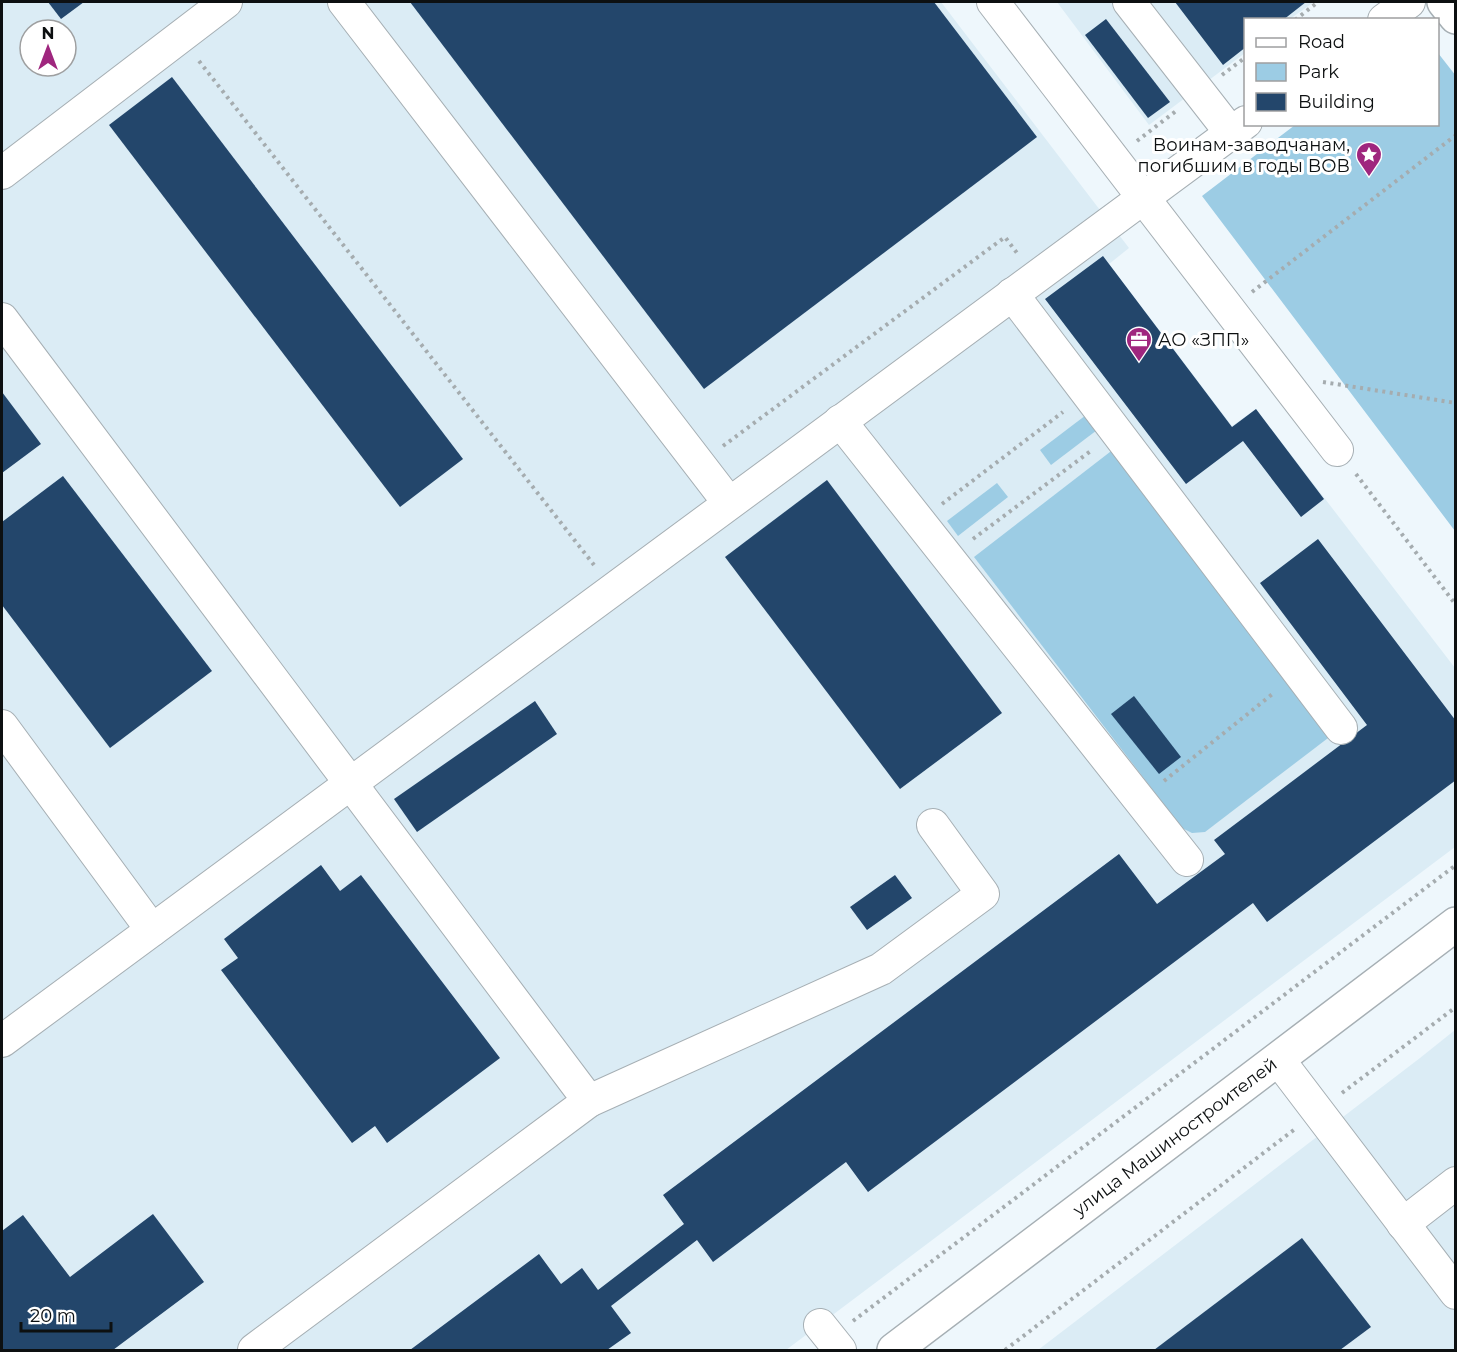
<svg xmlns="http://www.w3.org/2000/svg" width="1457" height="1352" font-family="Montserrat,sans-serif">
<rect width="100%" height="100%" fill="#eef7fc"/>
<!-- built -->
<g fill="#dbecf5" fill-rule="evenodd">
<path d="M2,2H941L1129,248L1109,264L1232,426L1256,409L1455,668V847L786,1350H2ZM30,30H66V66H30Z"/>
<path d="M1057,2H1314L1290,19L1246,20L1245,53L1149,125Z"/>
<path d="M1455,1030V1350H1038L1420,1058Z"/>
</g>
<!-- green -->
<g fill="#9ccce4">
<path d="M1438,53L1456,76L1455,531L1202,196L1295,125L1438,124Z"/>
<path d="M1090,412L1101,427L1051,465L1040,450Z"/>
<path d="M1119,445L1332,735L1205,832L1192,833L1182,828L974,557Z"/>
<path d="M997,483L1008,497L958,536L947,521Z"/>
</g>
<!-- building -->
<g fill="#23466b">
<path d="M48,2H84L61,19Z"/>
<path d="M410,2H934L1037,137L704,389Z"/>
<path d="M1175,2H1306L1283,20H1246V47L1223,65Z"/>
<path d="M1106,19L1170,102L1148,118L1085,35Z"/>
<path d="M172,77L463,459L400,507L109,125Z"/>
<path d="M1103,256L1232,427L1256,409L1324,499L1301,517L1243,441L1186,484L1045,299Z"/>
<path d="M2,392L41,444L2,473Z"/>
<path d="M63,476L212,671L110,748L2,605V522Z"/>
<path d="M827,480L1002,713L900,789L725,557Z"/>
<path d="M1318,539L1456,721V780L1267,922L1253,903L868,1192L846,1162L713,1262L697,1240L611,1306L631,1333L607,1350H410L539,1254L561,1284L582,1268L598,1290L684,1224L663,1195L1119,854L1157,904L1225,854L1214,840L1367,725L1260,583Z"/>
<path d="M1134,696L1181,757L1159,774L1111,714Z"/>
<path d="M535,701L557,734L417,832L394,799Z"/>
<path d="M321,865L340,891L361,875L500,1058L387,1143L375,1126L352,1143L221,970L238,958L224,939Z"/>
<path d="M895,875L912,898L867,930L850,907Z"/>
<path d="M153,1214L204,1282L113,1350H2V1231L23,1215L70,1277Z"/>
<path d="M1302,1238L1371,1327L1340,1350H1154Z"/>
</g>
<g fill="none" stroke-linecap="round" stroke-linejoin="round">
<defs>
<g id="minor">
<path d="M344,2L729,503"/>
<path d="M993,2L1337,450"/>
<path d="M1129,2L1231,133"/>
<path d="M1384,20L1409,2"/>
<path d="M2,173L226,2"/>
<path d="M1012,294L1341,728"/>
<path d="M2,319L589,1101L254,1350"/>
<path d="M840,421L1187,860"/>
<path d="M2,726L152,930"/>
<path d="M2,1041L1246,122"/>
<path d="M1278,1059L1456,1293"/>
<path d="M589,1101L881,969L983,894L933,825"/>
<path d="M1403,1224L1456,1183"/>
<path d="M820,1325L840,1350"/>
</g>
<g id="major">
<path d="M1444,2L1456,17"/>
<path d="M894,1350L1456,924"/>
</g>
</defs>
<!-- minor casing -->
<use href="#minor" stroke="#a6afb4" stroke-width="34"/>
<!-- major casing -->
<use href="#major" stroke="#a6afb4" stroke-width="36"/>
<!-- path -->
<g stroke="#a5acaf" stroke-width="4" stroke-dasharray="3 4.5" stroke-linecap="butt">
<path d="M1295,20L1318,2"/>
<path d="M199,61L594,565"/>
<path d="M1222,75L1246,57"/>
<path d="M1137,141L1176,111"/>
<path d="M1252,292L1456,135"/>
<path d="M1323,382L1456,403"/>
<path d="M723,446L1005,237L1017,253"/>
<path d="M1356,474L1456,605"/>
<path d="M942,504L1063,412"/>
<path d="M973,539L1092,450"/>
<path d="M1164,781L1275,692"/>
<path d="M1342,1093L1456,1007"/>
<path d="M853,1321L1456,865"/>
<path d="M1005,1350L1295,1129"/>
</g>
<!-- minor -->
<use href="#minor" stroke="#fff" stroke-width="32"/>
<!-- major -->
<use href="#major" stroke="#fff" stroke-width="33"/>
</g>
<!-- icons -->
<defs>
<symbol id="sight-pin" viewBox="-11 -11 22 30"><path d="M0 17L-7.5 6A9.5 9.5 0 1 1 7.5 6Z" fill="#9f267e" stroke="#fff"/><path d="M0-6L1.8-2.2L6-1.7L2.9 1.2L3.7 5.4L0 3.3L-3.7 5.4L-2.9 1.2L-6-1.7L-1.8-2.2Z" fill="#fff"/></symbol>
<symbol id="office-pin" viewBox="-11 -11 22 30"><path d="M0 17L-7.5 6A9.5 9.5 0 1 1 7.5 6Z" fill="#9f267e" stroke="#fff"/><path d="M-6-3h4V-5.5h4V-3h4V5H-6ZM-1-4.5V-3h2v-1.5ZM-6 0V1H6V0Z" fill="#fff"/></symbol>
</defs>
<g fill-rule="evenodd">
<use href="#sight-pin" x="1354" y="140" width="30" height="40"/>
<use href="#office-pin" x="1124" y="325" width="30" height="40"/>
</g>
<g text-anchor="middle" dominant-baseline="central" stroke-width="6" stroke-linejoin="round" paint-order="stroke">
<!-- poi labels -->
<g font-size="18" fill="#0d1011" stroke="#fff" text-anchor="end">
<text x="1350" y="145">Воинам-заводчанам,<tspan x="1350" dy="21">погибшим в годы ВОВ</tspan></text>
<text x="1158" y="340" text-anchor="start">АО «ЗПП»</text>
</g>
<!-- street labels -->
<g font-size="18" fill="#0d1011" stroke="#fff">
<text transform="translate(1175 1137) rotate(-37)">улица Машиностроителей</text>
</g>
</g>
<!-- border -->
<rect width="1457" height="1352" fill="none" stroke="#0d1011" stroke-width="6"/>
<!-- legend -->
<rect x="1244" y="18" width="195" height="108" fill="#ffffff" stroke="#9e9fa0" stroke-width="1.5"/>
<rect x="1256" y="38" width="30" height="9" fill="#ffffff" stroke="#9e9fa0" stroke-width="1.5"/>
<text x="1298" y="48" font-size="18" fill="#0d1011">Road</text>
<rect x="1256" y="63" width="30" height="18" fill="#9ccce4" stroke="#9e9fa0" stroke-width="1.5"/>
<text x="1298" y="78" font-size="18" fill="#0d1011">Park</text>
<rect x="1256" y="93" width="30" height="18" fill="#23466b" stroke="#9e9fa0" stroke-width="1.5"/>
<text x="1298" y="108" font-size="18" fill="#0d1011">Building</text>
<!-- north arrow -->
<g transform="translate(48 48)"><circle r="28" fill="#ffffff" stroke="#9e9fa0" stroke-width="1.5"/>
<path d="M0-4.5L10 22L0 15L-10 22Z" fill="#9f267e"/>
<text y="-9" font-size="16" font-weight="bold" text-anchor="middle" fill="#0d1011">N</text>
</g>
<!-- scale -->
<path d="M21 1322v9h90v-9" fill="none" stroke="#0d1011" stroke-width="3"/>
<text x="30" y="1322" font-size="18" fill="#0d1011" stroke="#ffffff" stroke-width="4.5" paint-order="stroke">20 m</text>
</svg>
